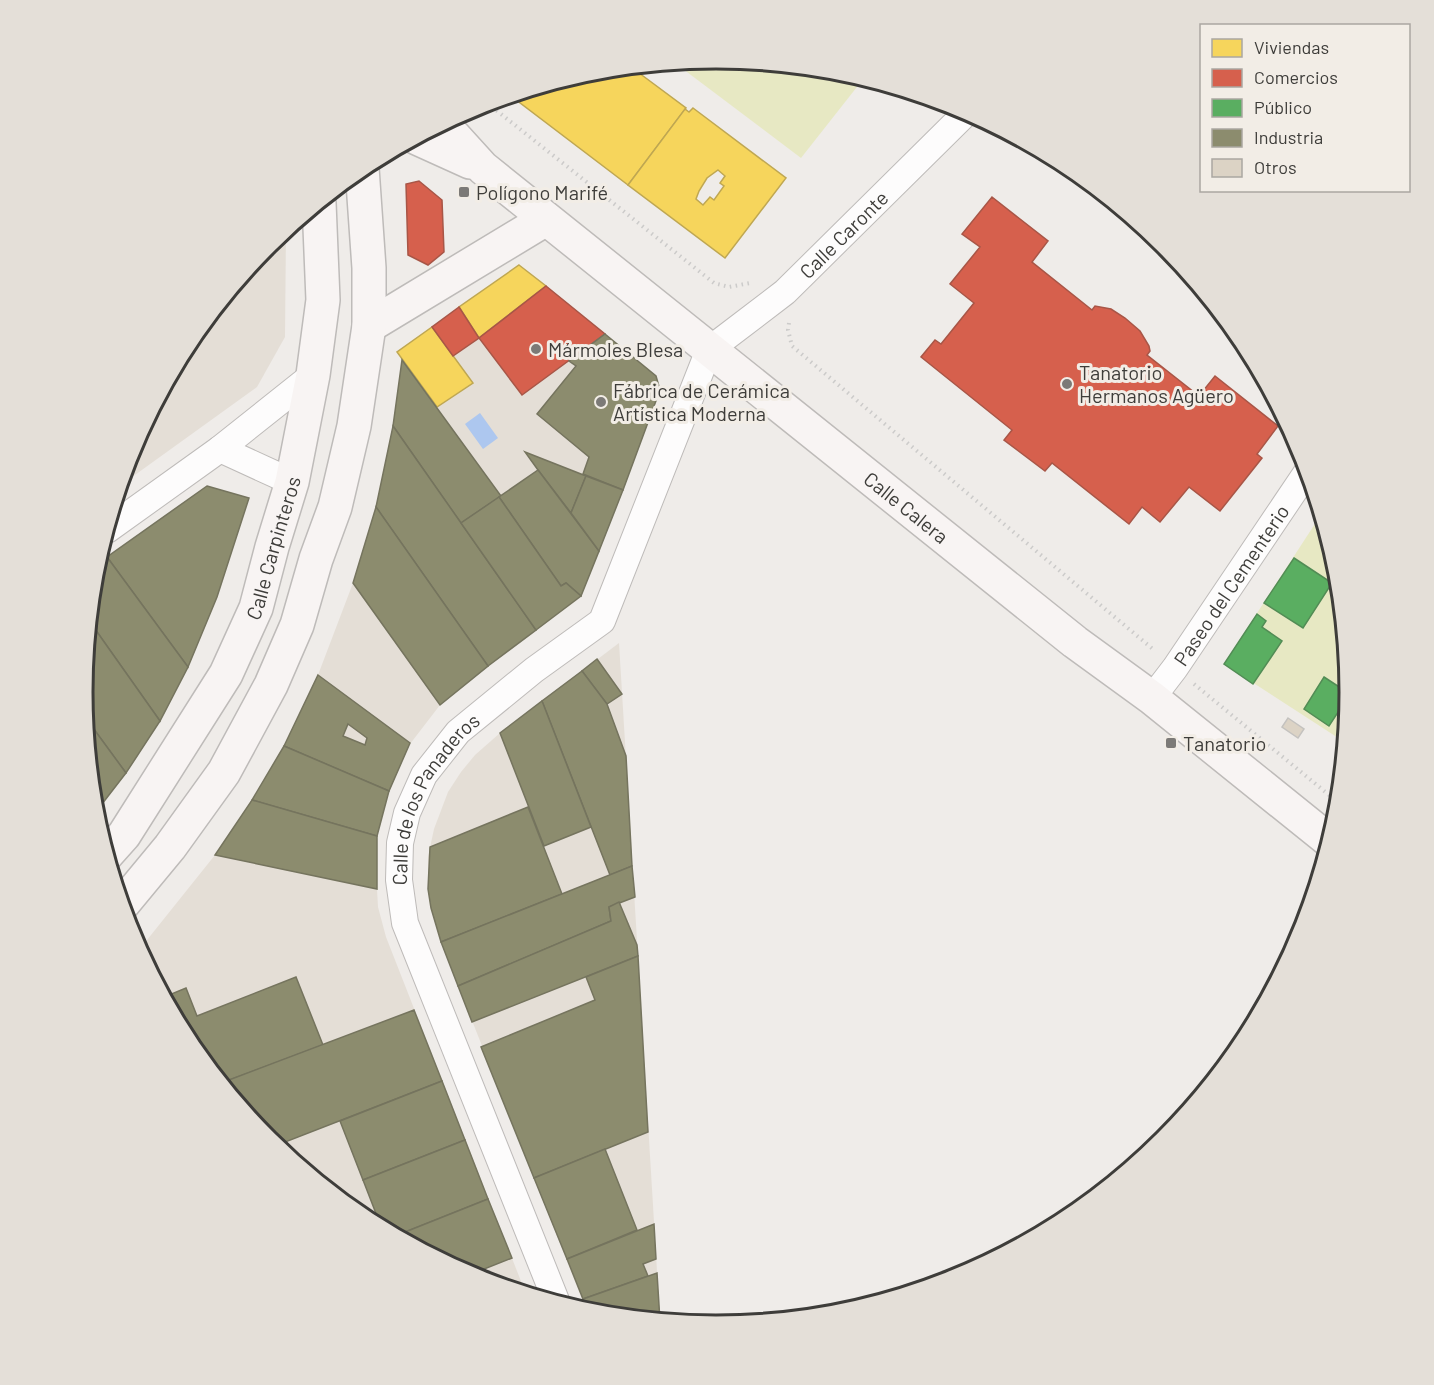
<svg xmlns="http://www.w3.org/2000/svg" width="1434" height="1385" font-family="Barlow,sans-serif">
<rect width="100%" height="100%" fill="#efece9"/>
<!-- built -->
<g fill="#e4ded6">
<path d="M286,230L285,337L257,387L121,485L131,450L190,340L269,244Z"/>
<path d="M519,265L656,376L660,390L580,598L488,666L440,705L410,744L389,791L377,836V889L378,907L386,937L526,1294L474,1278L364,1219L268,1141L190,1044L139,950L215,855L252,800L284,746L318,675L353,583L376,507L393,426L402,360L397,352Z"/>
<path d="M619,643L660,1321L587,1312L441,942L431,908L428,889V857L434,829L448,792L461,772L475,755L500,733Z"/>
</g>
<!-- green -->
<g fill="#e7e8c3">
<path d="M717,59L841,71L864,78L801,158L675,63Z"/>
<path d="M1322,513L1339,569L1351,693L1346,743L1224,664Z"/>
</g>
<!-- water -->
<path fill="#adc7ef" d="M480,413L498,438L483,449L465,424Z"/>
<!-- homes -->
<g fill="#f6d55c" stroke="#bfa752" stroke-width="1.5" fill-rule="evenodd">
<path d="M631,67L686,108L628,185L511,96L594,71Z"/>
<path d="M693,108L786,178L725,258L628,185L685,109L689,112ZM718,170L725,176L720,183L724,186L714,200L710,197L703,205L696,199L699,191L707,178Z"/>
<path d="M519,265L546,286L479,338L459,307Z"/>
<path d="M432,327L473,383L437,407L397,352Z"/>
</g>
<!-- shops -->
<g fill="#d6604d" stroke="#a85647" stroke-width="1.5">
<path d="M419,181L442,200L444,252L428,265L408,255L406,184Z"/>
<path d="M992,197L1048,241L1032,262L1092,310L1095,306L1111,309L1125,318L1140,331L1149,346L1150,351L1147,355L1199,396L1215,376L1278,426L1257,454L1262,458L1220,511L1189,487L1160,522L1142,507L1129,524L1052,463L1045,471L1004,440L1012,430L921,357L935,340L941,344L974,303L950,284L980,247L962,234Z"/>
<path d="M546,286L605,334L522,395L479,338Z"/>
<path d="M459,307L479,338L453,356L432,327Z"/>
</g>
<!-- public -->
<g fill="#5aae61" stroke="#528c55" stroke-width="1.5">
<path d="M1322,513L1326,528L1316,521Z"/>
<path d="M1294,558L1332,583L1303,628L1264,603Z"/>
<path d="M1257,614L1266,621L1262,627L1282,641L1253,684L1224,664Z"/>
<path d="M1324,677L1350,694L1329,726L1304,709Z"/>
</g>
<!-- industry -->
<g fill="#8c8c6e" stroke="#75745e" stroke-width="1.5" fill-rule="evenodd">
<path d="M605,334L656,376L660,390L623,490L583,474L589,457L537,414L576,366L569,361Z"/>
<path d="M402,360L501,496L461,523L393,426Z"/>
<path d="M393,426L536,630L488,666L376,507Z"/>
<path d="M525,452L586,476L571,513L538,470Z"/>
<path d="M538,470L599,551L581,596L566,583L561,586L499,497Z"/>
<path d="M586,476L623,490L599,551L571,513Z"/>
<path d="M207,486L249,498L217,597L188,667L107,557Z"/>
<path d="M499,497L561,586L566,583L581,596L536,630L461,523Z"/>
<path d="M376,507L488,666L440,705L353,583Z"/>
<path d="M107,557L188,667L160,721L90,622L95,568L97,564Z"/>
<path d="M90,622L160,721L126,773L85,717L83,692Z"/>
<path d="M597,659L622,694L607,704L582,671Z"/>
<path d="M582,671L607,704L626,756L632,866L610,875L542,701Z"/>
<path d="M318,675L410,743L389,791L284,746ZM348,724L367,738L365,745L343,736Z"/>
<path d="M542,701L591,827L544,846L500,733Z"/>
<path d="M85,717L126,773L95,813V812Z"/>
<path d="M284,746L389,791L377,836L252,800Z"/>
<path d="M252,800L377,836V889L215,855Z"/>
<path d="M528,807L562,894L441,942L431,908L428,889L430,847Z"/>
<path d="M632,866L635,897L609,907L611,921L458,986L441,942Z"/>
<path d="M619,902L637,945L638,956L472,1022L458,986L611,921L609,907Z"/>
<path d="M638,956L648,1132L534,1178L481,1047L595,1000L586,977Z"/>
<path d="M296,977L323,1045L221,1083L190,1044L164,997L186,988L197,1016Z"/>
<path d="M414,1010L442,1081L275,1146L268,1141L221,1083Z"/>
<path d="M442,1081L465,1140L363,1180L340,1121Z"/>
<path d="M465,1140L488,1199L395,1236L382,1229L363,1180Z"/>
<path d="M605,1149L637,1230L567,1259L534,1178Z"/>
<path d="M488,1199L512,1258L469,1275L395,1236Z"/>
<path d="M654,1224L656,1259L643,1264L648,1276L583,1299L567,1259Z"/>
<path d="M657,1273L660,1321L587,1312L583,1299Z"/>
</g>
<!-- building -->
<path fill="#dcd3c5" stroke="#c4c2bf" stroke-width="1.5" d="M1288,718L1304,729L1298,738L1282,727Z"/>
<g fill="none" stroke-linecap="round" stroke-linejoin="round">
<defs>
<g id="street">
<path d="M220,449L292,482"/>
<path d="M107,530L220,449L313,375"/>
<path id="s1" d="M1152,698L1175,668L1309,469"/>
<path id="s2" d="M557,1303L405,923L399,880L400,843L407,813L424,775L458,732L534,670L602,621L709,350L785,292L968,111"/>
</g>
<g id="secondary">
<path id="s3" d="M443,124L483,168L1075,642L1152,698L1331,842"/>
<path d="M417,138L470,162"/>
<path d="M369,326L546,219"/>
<path id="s4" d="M107,854L124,835L226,674L256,608L272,547L292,482L313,375L323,300L319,203"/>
<path d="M122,905L170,847L224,772L271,685L297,625L316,559L335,507L354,426L369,326V268L362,168"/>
</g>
</defs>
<!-- street casing -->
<use href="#street" stroke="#bebbb9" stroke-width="28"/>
<!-- secondary casing -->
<use href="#secondary" stroke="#bebbb9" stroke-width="36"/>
<!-- path -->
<g stroke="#cccbca" stroke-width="4" stroke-dasharray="1.5 4.5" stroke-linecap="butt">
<path d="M487,103L714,283L729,287L750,283"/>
<path d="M789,323L788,330L792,346L1154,650"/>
<path d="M1194,684L1340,804"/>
<path d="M1339,721L1350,701"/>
</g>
<!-- street -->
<use href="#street" stroke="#fdfcfc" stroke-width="26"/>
<!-- secondary -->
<use href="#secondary" stroke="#f8f4f3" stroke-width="33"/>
</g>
<!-- markers -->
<g fill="#7c7a77" stroke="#f2ede6" stroke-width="2">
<rect x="458" y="186" width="12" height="12" rx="3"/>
<circle cx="536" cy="349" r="6"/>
<circle cx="1067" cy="384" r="6"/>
<circle cx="601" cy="402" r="6"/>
<rect x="1165" y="737" width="12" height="12" rx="3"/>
</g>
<g text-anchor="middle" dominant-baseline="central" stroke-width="6" stroke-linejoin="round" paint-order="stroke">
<!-- poi labels -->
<g font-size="20" fill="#3e3d3a" stroke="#f2ede6" text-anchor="start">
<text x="476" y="192">Polígono Marifé</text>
<text x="548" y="349">Mármoles Blesa</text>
<text x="1079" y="372">Tanatorio<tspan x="1079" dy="23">Hermanos Agüero</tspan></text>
<text x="613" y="390">Fábrica de Cerámica<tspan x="613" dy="23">Artística Moderna</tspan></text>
<text x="1183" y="743">Tanatorio</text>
</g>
<!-- street labels -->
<g font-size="20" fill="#3e3d3a" stroke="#f2ede6">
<text stroke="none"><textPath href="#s2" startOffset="1268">Calle Caronte</textPath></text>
<text stroke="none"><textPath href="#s3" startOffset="602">Calle Calera</textPath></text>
<text stroke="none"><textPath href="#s4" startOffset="351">Calle Carpinteros</textPath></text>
<text stroke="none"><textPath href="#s1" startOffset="138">Paseo del Cementerio</textPath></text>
<text stroke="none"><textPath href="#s2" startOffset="544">Calle de los Panaderos</textPath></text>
</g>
</g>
<!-- crop -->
<path d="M0 0H1434V1385H0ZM93 692a623 623 0 1 1 1246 0a623 623 0 1 1-1246 0Z" fill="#e4dfd8" fill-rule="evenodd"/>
<path fill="none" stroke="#3e3d3a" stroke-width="3" d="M93 692a623 623 0 1 1 1246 0a623 623 0 1 1-1246 0Z"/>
<!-- legend -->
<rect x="1200" y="24" width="210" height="168" fill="#f2ede6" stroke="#aaa7a1" stroke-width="1.5"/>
<rect x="1212" y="39" width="30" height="18" fill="#f6d55c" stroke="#aaa7a1" stroke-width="1.5"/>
<text x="1254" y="54" font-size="18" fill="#3e3d3a">Viviendas</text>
<rect x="1212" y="69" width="30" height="18" fill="#d6604d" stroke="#aaa7a1" stroke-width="1.5"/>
<text x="1254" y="84" font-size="18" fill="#3e3d3a">Comercios</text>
<rect x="1212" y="99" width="30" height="18" fill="#5aae61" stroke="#aaa7a1" stroke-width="1.5"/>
<text x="1254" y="114" font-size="18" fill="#3e3d3a">Público</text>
<rect x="1212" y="129" width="30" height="18" fill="#8c8c6e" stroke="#aaa7a1" stroke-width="1.5"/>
<text x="1254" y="144" font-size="18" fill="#3e3d3a">Industria</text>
<rect x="1212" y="159" width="30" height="18" fill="#dcd3c5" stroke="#aaa7a1" stroke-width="1.5"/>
<text x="1254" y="174" font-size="18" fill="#3e3d3a">Otros</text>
</svg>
